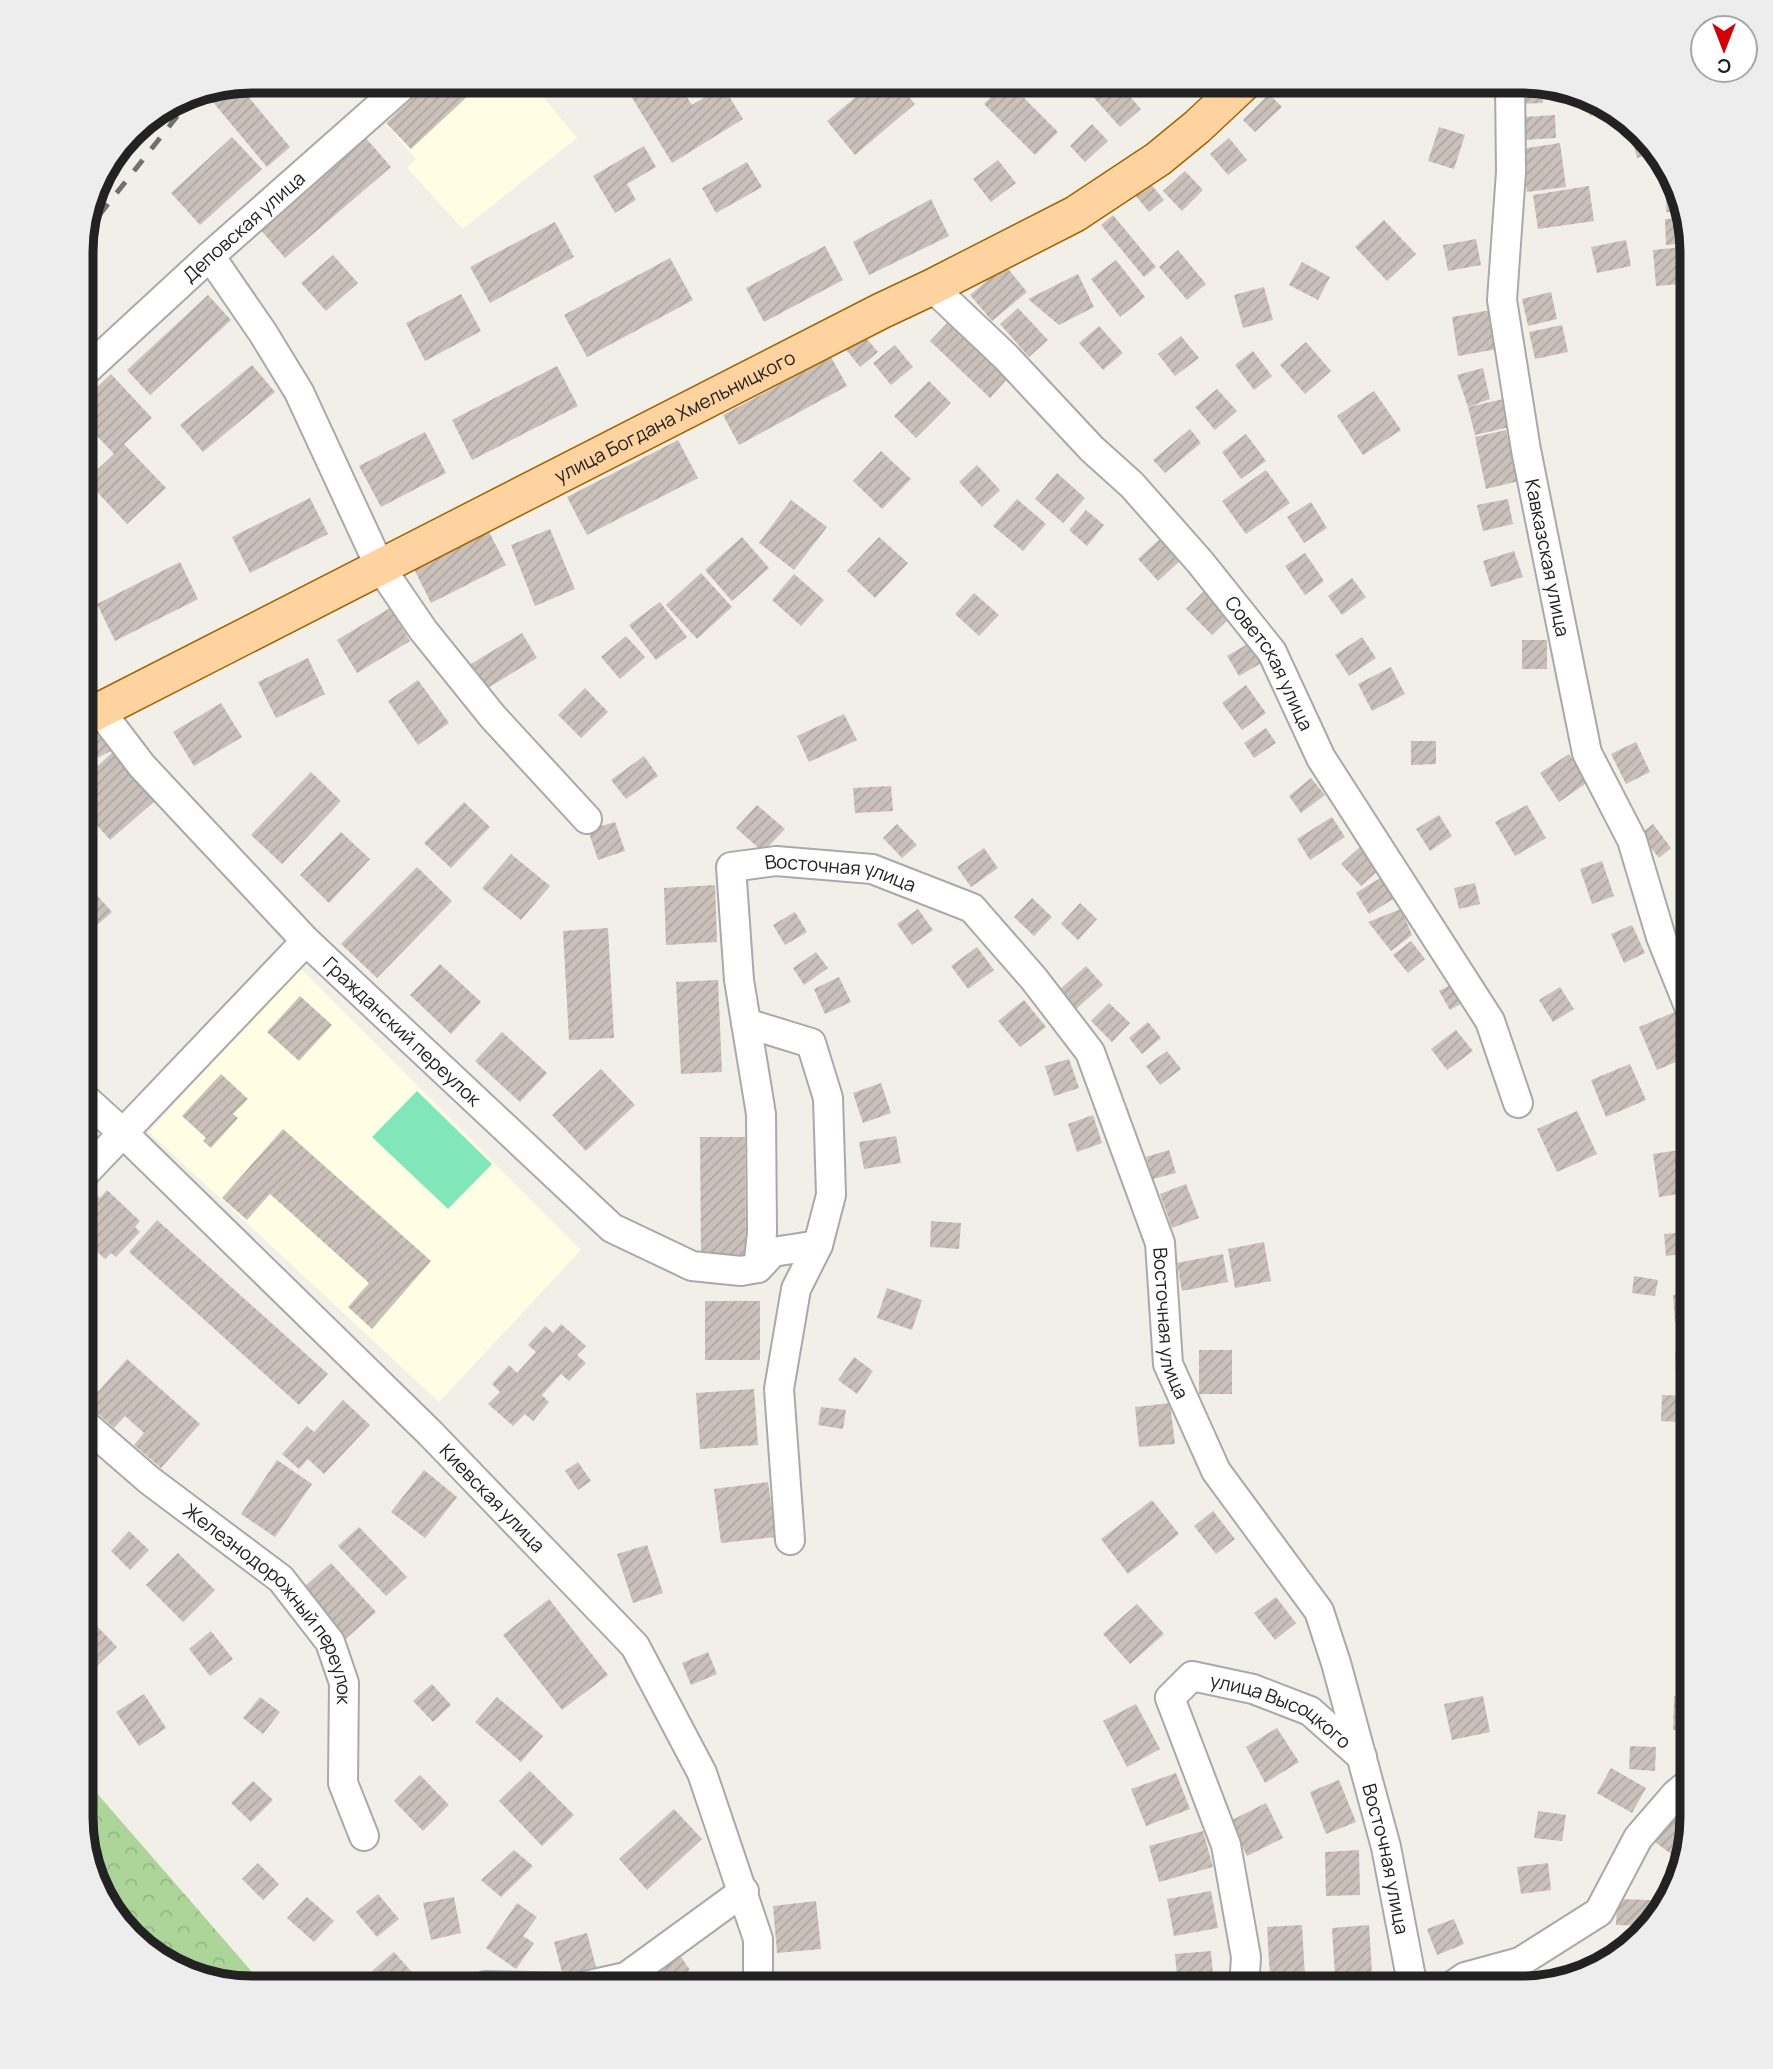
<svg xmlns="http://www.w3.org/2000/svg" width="1773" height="2069" font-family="Manrope,sans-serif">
<defs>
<pattern id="forest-crowns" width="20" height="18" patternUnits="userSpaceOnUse" patternTransform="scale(1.75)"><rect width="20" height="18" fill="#add59a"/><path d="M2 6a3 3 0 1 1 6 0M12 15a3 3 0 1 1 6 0" fill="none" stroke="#95b784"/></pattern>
<pattern id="building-hatch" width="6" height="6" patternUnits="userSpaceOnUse" patternTransform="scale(1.75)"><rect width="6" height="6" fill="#cbc1ba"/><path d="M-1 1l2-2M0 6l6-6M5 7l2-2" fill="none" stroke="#aea6a0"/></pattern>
</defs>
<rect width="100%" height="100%" fill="#f2efe8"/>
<!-- education -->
<g fill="#fffee4">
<path d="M431,81H530L577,138L463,229L407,168L416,159L384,122Z"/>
<path d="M299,967L581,1250L439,1402L149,1132Z"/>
</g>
<!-- forest -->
<path fill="url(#forest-crowns)" d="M81,1775L266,1988H251L176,1971L116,1921L89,1872L81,1818Z"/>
<!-- pitch -->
<path fill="#81e7bb" d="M417,1091L492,1164L448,1209L372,1137Z"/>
<!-- building -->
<g fill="url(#building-hatch)">
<path d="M431,81H484L411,149L386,123Z"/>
<path d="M657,81H676L692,105L723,86L743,119L672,163L631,96Z"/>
<path d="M875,81H895L915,104L855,155L827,121Z"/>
<path d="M943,81H965L953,91Z"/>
<path d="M1007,81L1058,132L1035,155L984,104Z"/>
<path d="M1079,81H1116L1141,109L1120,127Z"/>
<path d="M1518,81H1532L1542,84L1543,103L1518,104Z"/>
<path d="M237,83L290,147L267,167L212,101L232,84Z"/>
<path d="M1269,94L1282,107L1255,132L1243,120Z"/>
<path d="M1585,97L1607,103L1614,110L1590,116Z"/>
<path d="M1555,115L1556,138L1524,140L1523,117Z"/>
<path d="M1628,122L1657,148L1660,152L1637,158Z"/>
<path d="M1092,124L1108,141L1085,162L1070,146Z"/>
<path d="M1439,127L1465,135L1454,169L1428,161Z"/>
<path d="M232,137L262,169L200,225L171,193Z"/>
<path d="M365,137L391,167L285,258L259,228Z"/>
<path d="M1229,138L1247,160L1228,175L1210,154Z"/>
<path d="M1560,143L1566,187L1527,192L1521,149Z"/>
<path d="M644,146L656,167L627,184L636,200L615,213L593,176Z"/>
<path d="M998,160L1016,183L991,202L973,179Z"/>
<path d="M747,162L762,187L716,213L702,188Z"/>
<path d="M1185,171L1203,190L1182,211L1163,191Z"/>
<path d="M1150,183L1164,200L1149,212L1135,195Z"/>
<path d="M1589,186L1594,221L1538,229L1533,195Z"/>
<path d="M1667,187H1678L1683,196L1686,213L1666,212Z"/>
<path d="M931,199L949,236L869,275L853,242Z"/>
<path d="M1113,215L1156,267L1144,277L1101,225Z"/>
<path d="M1687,218L1691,243L1666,245L1665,219Z"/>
<path d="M1384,220L1416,254L1387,281L1355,247Z"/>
<path d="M555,222L574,257L490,303L470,267Z"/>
<path d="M1476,239L1481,265L1448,271L1443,245Z"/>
<path d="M1626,240L1631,266L1597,273L1591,247Z"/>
<path d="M825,246L843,280L764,322L746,288Z"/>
<path d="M1692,246V283L1656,286L1653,250Z"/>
<path d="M1178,250L1206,284L1187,300L1159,267Z"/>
<path d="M333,255L358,283L326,311L301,283Z"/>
<path d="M670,258L693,300L587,357L564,315Z"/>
<path d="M1116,260L1145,297L1120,317L1091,279Z"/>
<path d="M1302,262L1330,277L1318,300L1289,285Z"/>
<path d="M1005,265L1027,292L992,321L970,295Z"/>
<path d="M1078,274L1094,307L1059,325L1028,299Z"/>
<path d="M1264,287L1273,320L1243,328L1234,295Z"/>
<path d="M1551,292L1557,319L1528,326L1522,299Z"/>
<path d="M461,294L481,331L425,361L406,323Z"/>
<path d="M208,295L231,320L150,395L127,370Z"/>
<path d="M1018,308L1048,340L1029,357L1000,324Z"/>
<path d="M1496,309L1503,348L1458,356L1452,317Z"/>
<path d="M950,320L1009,377L990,398L930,341Z"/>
<path d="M1562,325L1568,352L1535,359L1529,332Z"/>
<path d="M1099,326L1123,353L1103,370L1079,343Z"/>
<path d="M862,333L878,352L860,367L844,347Z"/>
<path d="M1181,336L1199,358L1175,376L1158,354Z"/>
<path d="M1306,342L1331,371L1305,394L1280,365Z"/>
<path d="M895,345L913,367L891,385L873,363Z"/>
<path d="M1253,351L1272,376L1254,390L1235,365Z"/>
<path d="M831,357L847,386L739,445L723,415Z"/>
<path d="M252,365L275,392L203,452L180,425Z"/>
<path d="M557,366L578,406L472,460L452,420Z"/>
<path d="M1483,368L1490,399L1468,407L1457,375Z"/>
<path d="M111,374L152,418L124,444L166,488L127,524L86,480L114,454L81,419V402Z"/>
<path d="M1692,377V407L1684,408L1681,378Z"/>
<path d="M929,381L951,403L916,438L894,416Z"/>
<path d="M1217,389L1237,411L1215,430L1195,407Z"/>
<path d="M1374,391L1401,430L1363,455L1337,416Z"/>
<path d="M1508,398L1514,426L1475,435L1468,407Z"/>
<path d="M1190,429L1201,443L1165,473L1153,460Z"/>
<path d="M1506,430L1519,481L1486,489L1475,437Z"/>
<path d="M425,432L446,473L381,507L359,466Z"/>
<path d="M1246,434L1266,461L1241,479L1222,452Z"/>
<path d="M678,440L698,478L587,535L567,497Z"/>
<path d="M881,451L911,479L882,509L853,481Z"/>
<path d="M977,465L1000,490L982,507L959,482Z"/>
<path d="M1266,470L1290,503L1246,534L1222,501Z"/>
<path d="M1057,473L1085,498L1063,523L1035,499Z"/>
<path d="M310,498L328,534L250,573L232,537Z"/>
<path d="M1017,499L1046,524L1023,551L993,526Z"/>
<path d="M1508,499L1513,524L1483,531L1477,505Z"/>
<path d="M791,500L827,527L794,570L759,543Z"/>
<path d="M1311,502L1327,528L1304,543L1287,517Z"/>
<path d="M1086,510L1104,525L1087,546L1069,530Z"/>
<path d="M486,526L506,565L431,603L411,563Z"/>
<path d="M550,529L575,589L535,606L511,545Z"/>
<path d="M742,537L769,568L732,601L705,570Z"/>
<path d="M879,537L908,563L875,598L847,571Z"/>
<path d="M1160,539L1180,561L1158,581L1138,559Z"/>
<path d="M1514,551L1523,577L1491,587L1483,561Z"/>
<path d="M1305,553L1324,581L1305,595L1285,566Z"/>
<path d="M180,562L198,599L115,641L97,604Z"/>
<path d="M701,573L732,607L697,639L666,605Z"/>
<path d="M794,574L824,600L801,626L772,600Z"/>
<path d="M1352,578L1366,597L1342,615L1328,596Z"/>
<path d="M1207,588L1233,615L1212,635L1186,609Z"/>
<path d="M974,593L999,615L979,636L955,614Z"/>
<path d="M660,602L687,637L656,660L629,625Z"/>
<path d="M390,608L410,641L357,673L337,640Z"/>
<path d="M522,633L537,658L481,692L466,667Z"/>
<path d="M626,636L645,657L620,679L601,657Z"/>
<path d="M1362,637L1376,658L1349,676L1335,655Z"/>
<path d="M1256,639L1268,659L1239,676L1227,656Z"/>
<rect x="1522" y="640" width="25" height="29"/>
<path d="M308,658L325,694L276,718L258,682Z"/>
<path d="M1391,667L1405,694L1372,711L1358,684Z"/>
<path d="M418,680L449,723L418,745L388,701Z"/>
<path d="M1246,685L1266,713L1242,730L1222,703Z"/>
<path d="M585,688L608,712L581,738L558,715Z"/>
<path d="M221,703L242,737L194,766L173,732Z"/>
<path d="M844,714L857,740L809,762L797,736Z"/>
<path d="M97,724L111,751L81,766V732Z"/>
<path d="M1266,728L1276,743L1254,758L1244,743Z"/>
<path d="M1411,741H1436V764L1411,765Z"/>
<path d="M1636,742L1650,772L1626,784L1611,754Z"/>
<path d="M113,752L156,800L110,840L81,807V781Z"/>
<path d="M1569,754L1588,782L1559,802L1540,773Z"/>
<path d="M644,756L658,776L626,799L611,780Z"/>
<path d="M311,772L341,801L282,864L251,835Z"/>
<path d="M1311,778L1325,795L1301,813L1289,796Z"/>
<path d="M891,786L893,811L855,813L853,788Z"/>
<path d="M464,802L490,827L451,868L424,843Z"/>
<path d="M757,805L785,829L763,852L736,828Z"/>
<path d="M1527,805L1546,838L1515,856L1495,822Z"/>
<path d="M1439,815L1452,836L1430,851L1416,829Z"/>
<path d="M1332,817L1345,837L1310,860L1297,839Z"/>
<path d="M615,822L625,851L598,860L588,830Z"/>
<path d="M897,824L917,845L902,858L883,838Z"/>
<path d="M1653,824L1671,848L1659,858L1640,834Z"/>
<path d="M341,832L370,859L329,903L300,875Z"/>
<path d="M1360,847L1380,869L1361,886L1341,864Z"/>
<path d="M984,848L998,868L971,887L957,867Z"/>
<path d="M511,854L550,886L521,920L482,888Z"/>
<path d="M1602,861L1614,896L1592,904L1580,869Z"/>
<path d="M417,867L452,901L377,978L341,944Z"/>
<path d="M1385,875L1398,896L1369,914L1356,893Z"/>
<path d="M81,877L112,912L81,939Z"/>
<path d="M1475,883L1480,904L1459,909L1454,888Z"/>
<path d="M715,885L717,942L666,945L664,888Z"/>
<path d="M1032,898L1052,917L1034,936L1014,917Z"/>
<path d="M1080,903L1097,919L1078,940L1061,924Z"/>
<path d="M918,909L933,930L912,945L897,924Z"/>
<path d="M1401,909L1412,935L1391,951L1368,922Z"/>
<path d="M795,912L807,932L785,945L773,925Z"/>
<path d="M1632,925L1645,953L1624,963L1611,934Z"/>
<path d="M608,928L614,1038L569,1040L563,931Z"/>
<path d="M1692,932V970L1678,939Z"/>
<path d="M1411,941L1425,959L1408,973L1393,955Z"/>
<path d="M977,947L994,970L968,989L951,966Z"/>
<path d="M816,952L828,968L804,985L793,968Z"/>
<path d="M440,964L481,1002L451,1034L410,995Z"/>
<path d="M1086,966L1103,985L1076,1009L1059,990Z"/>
<path d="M839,977L851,1002L825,1014L814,989Z"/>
<path d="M718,980L722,1072L681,1074L676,982Z"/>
<path d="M1456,982L1466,1001L1450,1010L1439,991Z"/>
<path d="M1560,987L1574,1009L1553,1022L1539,1000Z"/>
<path d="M300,996L332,1025L299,1061L267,1032Z"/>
<path d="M1024,1000L1046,1027L1020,1047L998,1021Z"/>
<path d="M1109,1003L1130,1023L1112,1042L1091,1021Z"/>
<path d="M1677,1011L1692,1048V1055L1657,1070L1639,1027Z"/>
<path d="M1148,1022L1161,1038L1142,1054L1129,1038Z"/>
<path d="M1456,1030L1473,1051L1447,1070L1431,1049Z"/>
<path d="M502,1032L547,1073L520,1102L475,1061Z"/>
<path d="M1167,1051L1181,1069L1160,1085L1146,1066Z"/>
<path d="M1069,1059L1079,1088L1054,1096L1045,1066Z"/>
<path d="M1630,1064L1646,1100L1606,1117L1591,1080Z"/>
<path d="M601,1069L635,1105L586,1151L552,1115Z"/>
<path d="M221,1074L248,1099L233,1114L238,1118L211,1148L203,1141L206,1138L182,1116Z"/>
<path d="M881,1083L891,1113L863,1123L853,1093Z"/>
<path d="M1577,1111L1597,1154L1557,1172L1537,1129Z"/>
<path d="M1093,1115L1102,1143L1077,1152L1068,1124Z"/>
<path d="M283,1129L431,1261L372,1329L348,1307L369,1283L270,1194L247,1220L222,1198Z"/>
<path d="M896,1136L901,1163L864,1169L859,1142Z"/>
<path d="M700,1137H745L746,1255L701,1256Z"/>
<path d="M1686,1149L1692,1192L1659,1197L1653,1154Z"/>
<path d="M1169,1150L1176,1173L1153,1179L1146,1157Z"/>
<path d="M1186,1184L1199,1218L1172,1228L1160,1194Z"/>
<path d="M91,1190L100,1198L107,1190L140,1221L135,1227L140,1232L116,1257L111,1253L105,1259L81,1237V1201Z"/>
<path d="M157,1220L328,1374L299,1405L129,1252Z"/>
<path d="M931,1221L961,1223L959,1249L930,1247Z"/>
<path d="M1688,1232L1691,1253L1666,1256L1664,1234Z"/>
<path d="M1264,1242L1271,1281L1235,1288L1228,1249Z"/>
<path d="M1223,1254L1228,1282L1182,1291L1177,1263Z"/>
<path d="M1634,1276L1658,1280L1655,1296L1632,1293Z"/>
<path d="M887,1288L922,1300L912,1330L877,1318Z"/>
<path d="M1692,1294V1322L1675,1323L1673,1295Z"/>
<rect x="705" y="1301" width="55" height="59"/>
<path d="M561,1324L586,1346L577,1355L586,1363L569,1381L561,1374L542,1395L549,1402L533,1421L525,1414L513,1426L488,1404L500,1392L492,1384L509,1365L517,1373L536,1352L528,1345L545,1326L553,1333Z"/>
<rect x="1199" y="1350" width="33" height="44"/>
<path d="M1692,1351V1374L1676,1375L1675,1352Z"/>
<path d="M854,1357L873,1371L857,1394L838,1380Z"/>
<path d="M127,1359L200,1424L161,1468L134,1445L144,1433L125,1416L114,1428L87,1404Z"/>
<path d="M754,1389L758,1445L700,1449L696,1393Z"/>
<path d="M1662,1395L1692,1396V1423L1661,1421Z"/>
<path d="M343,1400L370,1425L324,1474L308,1459L299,1469L282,1454L307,1426L314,1432Z"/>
<path d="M1170,1403L1175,1444L1139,1447L1135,1407Z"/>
<path d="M821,1407L846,1410L843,1429L818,1425Z"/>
<path d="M277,1460L312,1484L275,1537L241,1514Z"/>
<path d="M578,1462L591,1481L578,1490L565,1471Z"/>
<path d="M81,1470L95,1480L81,1501Z"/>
<path d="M424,1470L457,1497L425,1538L391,1512Z"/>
<path d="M768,1482L776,1537L721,1543L714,1489Z"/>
<path d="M1152,1500L1179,1534L1128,1574L1101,1539Z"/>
<path d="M1213,1511L1235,1539L1216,1554L1194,1526Z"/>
<path d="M359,1527L407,1577L386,1596L338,1546Z"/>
<path d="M129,1531L149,1550L130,1570L111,1551Z"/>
<path d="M647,1545L663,1593L633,1603L617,1554Z"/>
<path d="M178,1553L215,1590L183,1622L146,1585Z"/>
<path d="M331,1563L376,1612L341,1643L296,1594Z"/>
<path d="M1276,1597L1296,1623L1275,1640L1254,1613Z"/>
<path d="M549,1599L608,1675L562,1710L503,1635Z"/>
<path d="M1137,1604L1164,1634L1130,1664L1103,1634Z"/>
<path d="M95,1624L117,1647L95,1668L81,1653V1637Z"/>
<path d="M211,1631L233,1659L210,1676L189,1649Z"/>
<path d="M708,1652L717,1674L691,1685L682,1663Z"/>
<path d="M432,1684L451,1705L433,1722L413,1701Z"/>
<path d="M144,1694L166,1728L139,1746L116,1712Z"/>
<path d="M1483,1696L1490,1732L1452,1740L1444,1704Z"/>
<path d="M1674,1696L1692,1697V1731L1673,1730Z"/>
<path d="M260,1697L280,1712L263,1734L243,1718Z"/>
<path d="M497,1697L543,1736L521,1762L475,1722Z"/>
<path d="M1136,1704L1160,1749L1127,1767L1103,1721Z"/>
<path d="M1277,1728L1299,1762L1265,1783L1246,1747Z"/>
<path d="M1630,1746L1656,1747L1655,1771L1629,1769Z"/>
<path d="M1611,1768L1646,1788L1632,1813L1597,1793Z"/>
<path d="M530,1771L574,1815L542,1846L499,1801Z"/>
<path d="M1176,1773L1190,1809L1146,1826L1131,1789Z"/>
<path d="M420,1775L449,1805L423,1831L394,1801Z"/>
<path d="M1339,1780L1356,1822L1326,1834L1310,1792Z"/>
<path d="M253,1781L273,1800L251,1822L231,1803Z"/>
<path d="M1266,1803L1283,1838L1247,1856L1230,1821Z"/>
<path d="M1685,1805L1692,1811V1818L1684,1854L1679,1860L1655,1842Z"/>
<path d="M674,1809L702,1839L647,1890L619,1859Z"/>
<path d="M1538,1811L1566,1815L1562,1841L1534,1838Z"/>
<path d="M1203,1831L1213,1867L1159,1882L1149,1846Z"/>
<path d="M514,1850L533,1866L501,1897L481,1880Z"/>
<path d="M1359,1850L1360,1895L1326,1896L1325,1852Z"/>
<path d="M258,1863L279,1884L263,1900L242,1879Z"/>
<path d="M1548,1863L1551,1890L1521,1894L1517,1867Z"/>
<path d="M1211,1891L1218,1928L1174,1936L1167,1899Z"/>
<path d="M378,1894L399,1919L377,1937L356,1912Z"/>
<path d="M307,1897L334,1921L314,1942L287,1918Z"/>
<path d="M454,1897L461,1933L431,1940L423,1903Z"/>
<path d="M1617,1899L1651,1900L1648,1926L1616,1925Z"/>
<path d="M816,1901L821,1949L777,1953L773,1906Z"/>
<path d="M517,1903L537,1917L523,1936L534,1943L516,1969L486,1948Z"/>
<path d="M1454,1919L1464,1944L1437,1955L1427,1929Z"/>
<path d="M1302,1925L1305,1977L1270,1978L1267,1927Z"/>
<path d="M1369,1925L1372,1973L1335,1976L1332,1928Z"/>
<path d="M587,1933L596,1967L563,1976L554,1942Z"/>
<path d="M675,1948L690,1970L666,1986L652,1965Z"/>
<path d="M1211,1951L1214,1988H1178L1175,1954Z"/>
<path d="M394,1952L419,1980L409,1988H386L371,1972Z"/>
<path d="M777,1978L814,1981L813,1988H776Z"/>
<path d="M720,1982V1988H697V1983Z"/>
</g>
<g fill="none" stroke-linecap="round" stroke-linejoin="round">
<defs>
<g id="minor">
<path id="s1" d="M1510,81L1511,172L1502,300L1526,450L1587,753L1632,840L1661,937L1692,1014"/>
<path d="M210,256L263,333L299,392L380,567L423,630L493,717L587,819"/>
<path id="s2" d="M932,287L1006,357L1092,449L1132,485L1200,562L1272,652L1321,758L1490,1021L1518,1103"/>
<path id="s3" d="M81,375L210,256L408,81"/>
<path id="s4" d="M100,711L142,766L306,941L612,1228L692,1266L741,1271L758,1268L762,1233L761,1114L739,980L731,867L776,861L872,869L972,908L1034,979L1090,1052L1160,1243L1168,1364L1216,1471L1319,1611L1336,1663L1386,1847L1413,1988"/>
<path d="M746,1023L811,1043L828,1098L831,1195L818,1245"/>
<path id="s5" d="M81,1095L123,1133L430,1433L635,1646L702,1773L758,1939V1988"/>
<path d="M81,1177L306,941"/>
<path d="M758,1268L773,1252L818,1245L796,1289L779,1389L790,1540"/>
<path id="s6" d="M81,1421L149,1480L281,1579L330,1642L344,1683L343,1783L364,1836"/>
<path d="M481,1988L485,1986L576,1988L626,1977L744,1891"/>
<path id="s7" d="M1244,1988L1246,1957L1226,1845L1170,1698L1192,1676L1253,1689L1310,1711L1362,1757"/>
<path d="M1449,1988L1465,1977L1520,1962L1599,1912L1638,1838L1676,1794L1692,1781"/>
</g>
<g id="major">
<path id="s8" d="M81,720L881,311L932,287L1075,214L1158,159L1197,127L1246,81"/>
</g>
</defs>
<!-- minor casing -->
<use href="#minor" stroke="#a9a9a9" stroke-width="32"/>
<!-- major casing -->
<use href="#major" stroke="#9f6500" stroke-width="38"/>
<!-- minor -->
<use href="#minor" stroke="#fff" stroke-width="28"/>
<!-- major -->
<use href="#major" stroke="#ffd3a0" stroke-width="35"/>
<!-- rail -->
<g stroke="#707070" stroke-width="5" stroke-dasharray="14 14" stroke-linecap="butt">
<path d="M99,202L148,117"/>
<path d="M82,237L197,91"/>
</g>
</g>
<g text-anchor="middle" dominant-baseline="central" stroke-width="5" stroke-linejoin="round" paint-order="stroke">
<!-- street labels -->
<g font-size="19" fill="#222" stroke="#fff">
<text stroke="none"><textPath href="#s3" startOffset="220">Деповская улица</textPath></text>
<text stroke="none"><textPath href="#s8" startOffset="667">улица Богдана Хмельницкого</textPath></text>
<text stroke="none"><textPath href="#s1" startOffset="481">Кавказская улица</textPath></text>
<text stroke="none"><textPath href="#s2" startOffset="508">Советская улица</textPath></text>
<text stroke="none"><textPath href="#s4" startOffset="1398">Восточная улица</textPath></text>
<text stroke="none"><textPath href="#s4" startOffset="441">Гражданский переулок</textPath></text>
<text stroke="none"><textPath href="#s4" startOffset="2007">Восточная улица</textPath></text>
<text stroke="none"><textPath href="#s5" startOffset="576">Киевская улица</textPath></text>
<text stroke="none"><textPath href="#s6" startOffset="268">Железнодорожный переулок</textPath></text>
<text stroke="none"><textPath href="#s7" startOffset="430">улица Высоцкого</textPath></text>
<text stroke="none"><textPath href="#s4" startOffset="2595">Восточная улица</textPath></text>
</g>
</g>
<!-- crop -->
<path d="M0 0H1773V2069H0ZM252 93H1521A159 159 0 0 1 1680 252V1817A159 159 0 0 1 1521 1976H252A159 159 0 0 1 93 1817V252A159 159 0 0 1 252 93Z" fill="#ededed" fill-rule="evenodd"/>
<path fill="none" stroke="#222" stroke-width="9" d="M252 93H1521A159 159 0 0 1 1680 252V1817A159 159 0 0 1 1521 1976H252A159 159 0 0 1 93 1817V252A159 159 0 0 1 252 93Z"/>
<!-- north arrow -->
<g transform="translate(1724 49) rotate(180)"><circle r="33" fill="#ffffff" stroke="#a7a7a7" stroke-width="2"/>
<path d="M0-5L12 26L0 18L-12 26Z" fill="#d30008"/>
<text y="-10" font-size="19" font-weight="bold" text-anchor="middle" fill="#222222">С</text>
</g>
</svg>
